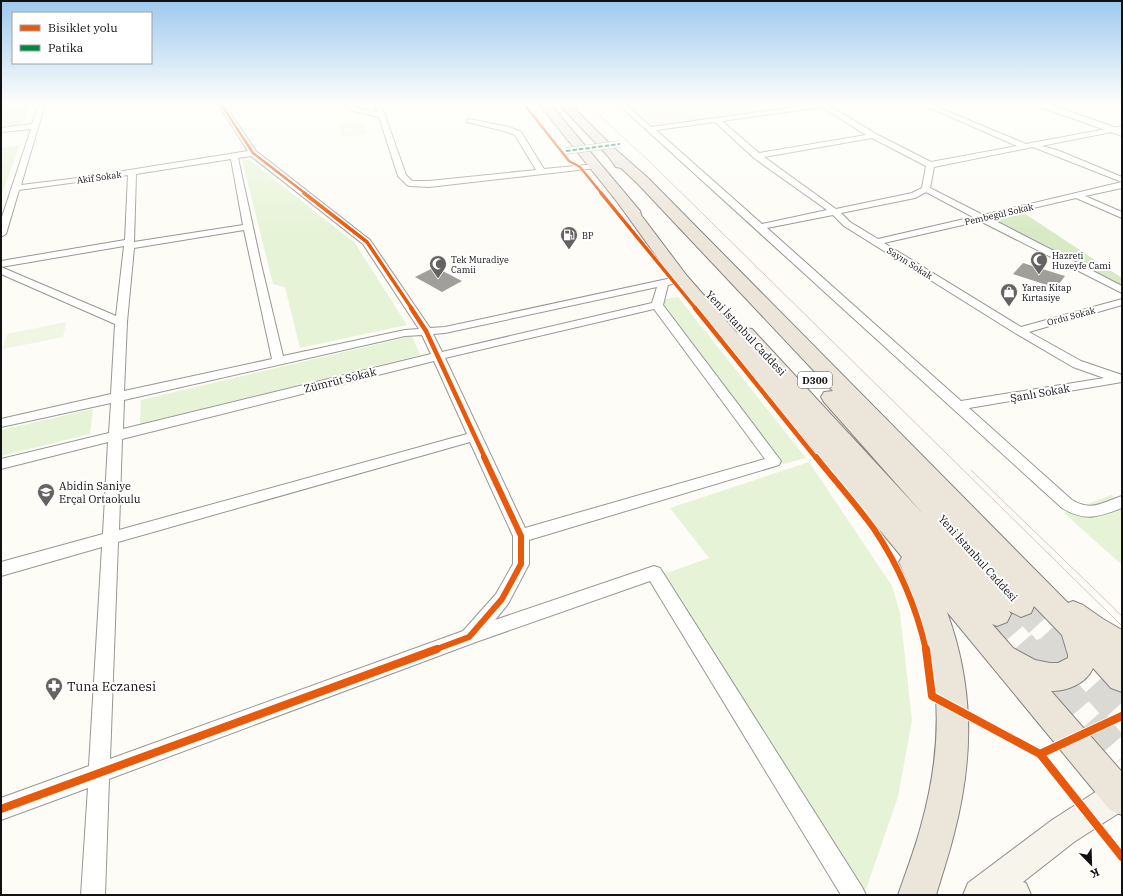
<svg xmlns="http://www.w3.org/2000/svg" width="1123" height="896" font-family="'IBM Plex Serif',serif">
<rect width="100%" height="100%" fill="#fdfcf7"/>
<!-- industrial -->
<path fill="#f5f0f3" d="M631,104H819L657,125Z"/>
<!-- green -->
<g fill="#e7f3d7">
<path d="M1,104H29L23,123L18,125L1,127Z"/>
<path d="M20,145L1,196V148Z"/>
<path d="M242,159L250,160L355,243L407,325L300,348L285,287L273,284Z"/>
<path d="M678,297L806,458L783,464L659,300Z"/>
<path d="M412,336L420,355L140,424L141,400Z"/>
<path d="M93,409L90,434L1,456V430Z"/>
<path d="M809,462L892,586L900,613L912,720L898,797L865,892L664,574L709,558L670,508Z"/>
<path d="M1111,495L1122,502V565L1064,513Z"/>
</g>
<!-- forest -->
<path fill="#d8eac5" d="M1024,213L1122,278V286L992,218Z"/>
<!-- pitch -->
<g fill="#f0f6e1">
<path d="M362,122L366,134L342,137L339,124Z"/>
<path d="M66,322L63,337L3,349L7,334Z"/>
</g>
<!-- building -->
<g fill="#a19f9c">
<path d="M1023,263L1065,276L1056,288L1013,274Z"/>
<path d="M435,267L462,281L442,292L415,277Z"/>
</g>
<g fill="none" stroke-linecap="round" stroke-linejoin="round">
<!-- trunk-tunnel-far1 -->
<g stroke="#dad9d4" stroke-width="26" stroke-dasharray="26 12" stroke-linecap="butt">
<path d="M1021,605L1062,650"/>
<path d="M997,614L1028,650"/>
</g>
<!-- trunk-tunnel -->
<g stroke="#dad9d4" stroke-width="32" stroke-dasharray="32 16" stroke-linecap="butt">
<path d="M1027,649L1122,758"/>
<path d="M1062,649L1122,714"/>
</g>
<defs>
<g id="minor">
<path d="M39,104H45L21,185L86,177L248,151L218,104H224L256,151L370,240L430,328L445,327L681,276L685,277L686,279L685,281L668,285L663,305L781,461L779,465L529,540V564L508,604L495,620L654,566L660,568L862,887L866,895H841L650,581L476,642L109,779L105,895H81L88,788L1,820V798L89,766L102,547L1,576V562L103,534L108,442L1,469V459L109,433L111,403L1,427V419L111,394L115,324L1,274V261L125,240L128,175L19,190L6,234L1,237V220L31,129L1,132V128L32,124ZM251,156L363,244L419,329L405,330L283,356L261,264L238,158ZM231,159L243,225L134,242L136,174ZM244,230L272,359L124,391L127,322L134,248ZM124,246L116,316L1,267ZM657,287L652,303L442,352L433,334L445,333ZM654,309L765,459L525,528L445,358ZM422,335L431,354L123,429L124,400L405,336ZM434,361L467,434L119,530L122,439ZM470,442L513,536V564L496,594L463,631L110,759L118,542Z"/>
<path d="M345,104H352L357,108L377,112L375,104H381L406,175L412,181H429L536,170L515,135L504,131L467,122V120L469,119L509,127L521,132L544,169L596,164L600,166L596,168L429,187L410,186L407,185L398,176L379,117L353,111Z"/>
<path d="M618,104H625L651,127L817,104H827L876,134L931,162L1017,146L921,104H930L1026,144L1122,126V130L1041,146L1057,150L1122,177V182L1033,147L934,167L930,188L983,215L1122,182V188L1085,196L1122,212V218L1076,198L990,218L1122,286V293L980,221L884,243L1021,327L1122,299V305L1029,332L1081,361L1122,375V382L969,408L1072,500C1092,512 1103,502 1122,496V508C1098,517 1085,522 1062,508ZM822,107L866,135L759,153L722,121ZM715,122L754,158L827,210L762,224L656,130ZM872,138L926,166L922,188L912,193L836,209L764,157ZM926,192L973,217L878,239L850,222L841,213L915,198ZM833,215L844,226L1015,333L1073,367L1104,378L961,401L767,228Z"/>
</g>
<path id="tertiary" d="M1037,104H1049L1122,130V136L1038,106Z"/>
<path id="secondary" d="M1122,778V811L1074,842L1023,882L1026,883L1031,895H963L968,883L1052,820L1111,782Z"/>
<path id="trunk" d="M539,104H550L640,211L641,215L687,276L737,333L740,329L746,328L752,329L924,515L824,402L821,397L824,392L833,391L638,184L621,168L616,167L607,155L559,104H570L615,149L648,178L1068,603L1073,601L1083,605L1103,619L1122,630V692L1111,688L1093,668C1086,684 1067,691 1051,691L1122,772V815L1110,810L947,612C974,686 974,757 954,834C949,854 942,875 936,895H898C906,872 915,849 921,826C948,729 940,653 899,562L902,557L675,282L618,203ZM1034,606L1062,635L1068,655V658L1058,663H1050L1035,660L1013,648L992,624L997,626L1007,622L1011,614L1009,611L1021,617L1031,613Z"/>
</defs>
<!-- minor casing -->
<use href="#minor" stroke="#979795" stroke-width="2"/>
<!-- tertiary casing -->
<use href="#tertiary" stroke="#979795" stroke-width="2"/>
<!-- secondary casing -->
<use href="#secondary" stroke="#8e8d8b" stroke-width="2"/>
<!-- trunk casing -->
<use href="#trunk" stroke="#858482" stroke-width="2"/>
<!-- minor -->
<use href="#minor" fill="#fffffe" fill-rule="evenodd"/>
<!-- tertiary -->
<use href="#tertiary" fill="#fffffe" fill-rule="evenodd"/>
<!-- secondary -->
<use href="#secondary" fill="#f6f4eb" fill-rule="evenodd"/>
<!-- trunk -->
<use href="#trunk" fill="#ece5da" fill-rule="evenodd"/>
<!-- tram -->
<g stroke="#d9c6c7" stroke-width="1">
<path d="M587,104L649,161L1122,626"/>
<path d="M971,470L1122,616"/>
</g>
<defs>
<path id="pedestrian-bridge" d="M566,151L620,144"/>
</defs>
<!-- pedestrian-bridge casing -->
<use href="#pedestrian-bridge" stroke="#979795" stroke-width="7" stroke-linecap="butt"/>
<!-- pedestrian-bridge -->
<use href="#pedestrian-bridge" stroke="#fffffe" stroke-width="6"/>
<!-- quiet -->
<path stroke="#00873e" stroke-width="2" stroke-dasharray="4.5 2" stroke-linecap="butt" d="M566,151L620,144"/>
<defs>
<g id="cycleway-far4">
<path d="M221,104L253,153L306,194"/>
<path d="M524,104L569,161L580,167L602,194"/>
</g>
<g id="cycleway-far3">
<path d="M304,193L367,242L412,309"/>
<path d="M601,193L696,309"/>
</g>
<g id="cycleway-far2">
<path d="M411,308L426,331L485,458"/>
<path d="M695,308L816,458"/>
</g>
<g id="cycleway-far1">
<path d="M816,457C835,481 856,504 874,529C899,566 916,606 926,650"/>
<path d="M434,650L469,637L502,599L521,564V536L484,457"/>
</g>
<g id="cycleway">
<path d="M926,649L932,696L1040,754L1122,857"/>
<path d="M1040,754L1122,716"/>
<path d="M1,809L437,649"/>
</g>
</defs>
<!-- cycleway-far4 casing -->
<use href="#cycleway-far4" stroke="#fff" stroke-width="4"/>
<!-- cycleway-far3 casing -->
<use href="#cycleway-far3" stroke="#fff" stroke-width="5"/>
<!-- cycleway-far2 casing -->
<use href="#cycleway-far2" stroke="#fff" stroke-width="6"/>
<!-- cycleway-far1 casing -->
<use href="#cycleway-far1" stroke="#fff" stroke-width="8"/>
<!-- cycleway casing -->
<use href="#cycleway" stroke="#fff" stroke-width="10"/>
<!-- cycleway-far4 -->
<use href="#cycleway-far4" stroke="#e8590c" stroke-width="2.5"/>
<!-- cycleway-far3 -->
<use href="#cycleway-far3" stroke="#e8590c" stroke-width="3.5"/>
<!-- cycleway-far2 -->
<use href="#cycleway-far2" stroke="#e8590c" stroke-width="4.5"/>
<!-- cycleway-far1 -->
<use href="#cycleway-far1" stroke="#e8590c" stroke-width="6"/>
<!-- cycleway -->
<use href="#cycleway" stroke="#e8590c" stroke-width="8"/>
</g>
<!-- sky -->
<linearGradient id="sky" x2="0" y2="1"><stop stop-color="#9dc9ee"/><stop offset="0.45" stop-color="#fefefb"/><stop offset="1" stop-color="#fefefb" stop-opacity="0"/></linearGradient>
<rect width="1123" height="229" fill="url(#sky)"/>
<!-- icons -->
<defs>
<symbol id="fuel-pin" viewBox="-11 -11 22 30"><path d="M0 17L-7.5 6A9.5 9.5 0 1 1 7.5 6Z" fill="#646362" stroke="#fff"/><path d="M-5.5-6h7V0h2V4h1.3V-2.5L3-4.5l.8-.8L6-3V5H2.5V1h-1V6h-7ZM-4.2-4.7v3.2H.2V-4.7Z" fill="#fff"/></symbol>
<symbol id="mosque-pin" viewBox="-11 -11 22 30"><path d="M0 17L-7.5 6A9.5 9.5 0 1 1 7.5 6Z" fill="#646362" stroke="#fff"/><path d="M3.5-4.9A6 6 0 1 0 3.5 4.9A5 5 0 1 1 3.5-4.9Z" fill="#fff"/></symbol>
<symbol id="shop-pin" viewBox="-11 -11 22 30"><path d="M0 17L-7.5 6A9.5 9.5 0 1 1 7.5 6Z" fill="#646362" stroke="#fff"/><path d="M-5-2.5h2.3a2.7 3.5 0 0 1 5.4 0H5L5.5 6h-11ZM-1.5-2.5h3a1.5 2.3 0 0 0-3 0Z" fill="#fff"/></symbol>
<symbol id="school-pin" viewBox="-11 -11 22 30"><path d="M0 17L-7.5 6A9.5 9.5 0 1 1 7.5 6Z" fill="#646362" stroke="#fff"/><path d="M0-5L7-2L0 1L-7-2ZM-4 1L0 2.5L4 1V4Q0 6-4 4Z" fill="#fff"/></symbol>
<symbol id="pharmacy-pin" viewBox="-11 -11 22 30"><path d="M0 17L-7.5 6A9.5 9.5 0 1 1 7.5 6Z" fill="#646362" stroke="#fff"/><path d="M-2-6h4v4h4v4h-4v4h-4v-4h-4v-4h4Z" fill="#fff"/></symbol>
</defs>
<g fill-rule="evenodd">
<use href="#fuel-pin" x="559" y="225" width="20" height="27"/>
<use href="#mosque-pin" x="1029" y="250" width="20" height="27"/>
<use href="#mosque-pin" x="428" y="254" width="20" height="27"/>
<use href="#shop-pin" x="999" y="282" width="20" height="27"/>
<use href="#school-pin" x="36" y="482" width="20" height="27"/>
<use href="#pharmacy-pin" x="44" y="676" width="20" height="27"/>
</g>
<g text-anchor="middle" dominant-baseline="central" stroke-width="4" stroke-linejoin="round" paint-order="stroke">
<!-- far-street labels -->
<g font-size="9" fill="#111" stroke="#fff">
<text transform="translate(99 177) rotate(-8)">Akif Sokak</text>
<text transform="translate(999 214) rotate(-13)">Pembegül Sokak</text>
<text transform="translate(910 263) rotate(32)">Sayın Sokak</text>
<text transform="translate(1071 316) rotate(-15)">Ordu Sokak</text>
</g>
<!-- far-poi labels -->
<g font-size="9" fill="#111" stroke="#fff" text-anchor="start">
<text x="582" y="235">BP</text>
<text x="1052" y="255">Hazreti<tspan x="1052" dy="10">Huzeyfe Cami</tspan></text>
<text x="451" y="259">Tek Muradiye<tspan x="451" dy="10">Camii</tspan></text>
<text x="1022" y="287">Yaren Kitap<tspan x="1022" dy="10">Kırtasiye</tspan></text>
</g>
<!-- shield labels -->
<rect fill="#fff" stroke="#585858" stroke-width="1" x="798" y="372" width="34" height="16" rx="3"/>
<g font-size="10" font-weight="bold" fill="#111">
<text x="815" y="380">D300</text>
</g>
<!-- street labels -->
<g font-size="11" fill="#111" stroke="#fff">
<text transform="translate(746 333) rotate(47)">Yeni İstanbul Caddesi</text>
<text transform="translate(340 380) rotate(-14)">Zümrüt Sokak</text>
<text transform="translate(1040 393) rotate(-10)">Şanlı Sokak</text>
<text transform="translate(978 558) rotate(48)">Yeni İstanbul Caddesi</text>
</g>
<!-- poi labels -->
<g font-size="11" fill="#111" stroke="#fff" text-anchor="start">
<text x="59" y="486">Abidin Saniye<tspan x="59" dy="13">Erçal Ortaokulu</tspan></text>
</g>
<!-- near-poi labels -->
<g font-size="13" fill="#111" stroke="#fff" text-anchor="start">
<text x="67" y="686">Tuna Eczanesi</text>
</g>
</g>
<!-- border -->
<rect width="1123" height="896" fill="none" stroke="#111111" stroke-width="4"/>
<!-- legend -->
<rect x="12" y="12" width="140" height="52" fill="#ffffff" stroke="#a0a0a0"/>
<rect x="20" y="25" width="20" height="6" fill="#e8590c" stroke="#a0a0a0"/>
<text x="48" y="32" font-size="12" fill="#111111">Bisiklet yolu</text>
<rect x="20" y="45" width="20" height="6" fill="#00873e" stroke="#a0a0a0"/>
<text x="48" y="52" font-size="12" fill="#111111">Patika</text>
<!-- north arrow -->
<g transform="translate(1091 864) rotate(157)" stroke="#ffffff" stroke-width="3" paint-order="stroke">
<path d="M0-3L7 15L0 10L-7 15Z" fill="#111111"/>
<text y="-6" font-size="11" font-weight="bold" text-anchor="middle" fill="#111111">K</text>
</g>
</svg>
